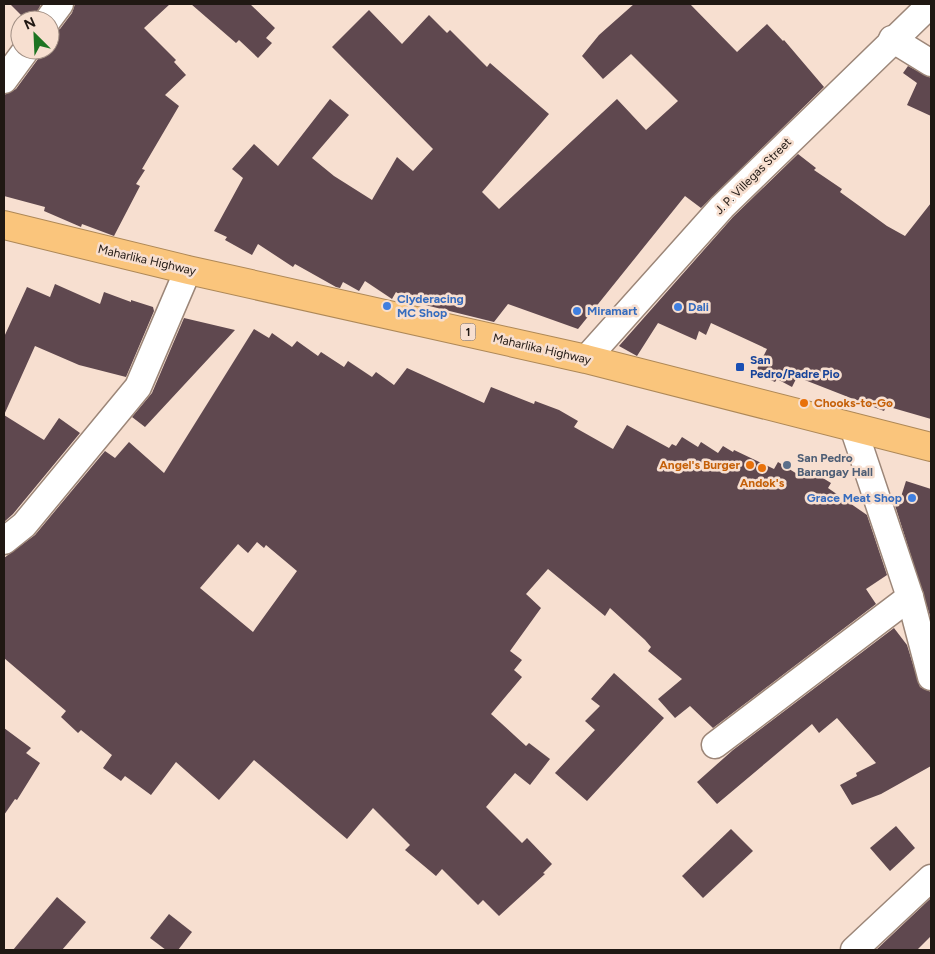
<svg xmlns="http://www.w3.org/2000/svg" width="935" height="954" font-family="Figtree,sans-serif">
<rect width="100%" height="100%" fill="#f7dfd0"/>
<!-- building -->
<g fill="#5f484f" fill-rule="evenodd">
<path d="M10,4H41L33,20H26Z"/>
<path d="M75,4H170L144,28L176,60L174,62L186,75L165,95L179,106L142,169L145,170L136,184L140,186L114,236L82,224L81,227L44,211L45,207L4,196V95L16,89L38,59L41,50H50V34L60,29L72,13Z"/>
<path d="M191,4H250L275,28L266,38L272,43L258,58L239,40L236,43Z"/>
<path d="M634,4H690L737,52L767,24L783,41L784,40L824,87L701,208L685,196L578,329L508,304L494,322L409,301L396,292L392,299L365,281L359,291L343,282L340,288L336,287L295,264L293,267L258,244L252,255L225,240L227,237L214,231L243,178L232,169L254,144L278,166L330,99L349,115L312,158L334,176L372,200L397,157L413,171L433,149L332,47L369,10L402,44L429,15L447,33L450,30L487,67L490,63L549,114L482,192L499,209L617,99L646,130L678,101L631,54L603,79L582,56L599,35Z"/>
<path d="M908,66L931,78V116L907,105L917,83L903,73Z"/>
<path d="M798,154L816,168L814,170L842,189L840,192L887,226L905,236L931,203V419L886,406L884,411L797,377L792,387L777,379L775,382L755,373L767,349L711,323L706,335L699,331L696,340L658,323L637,356L619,346L733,217Z"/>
<path d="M55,284L100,304L104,292L131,302V300L153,307L154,311L126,377L79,365L35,346L4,415V337L27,287L50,297Z"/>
<path d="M184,318L235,330L145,427L132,417L152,393Z"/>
<path d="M254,329L269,338L272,333L292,347L297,341L318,356L321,352L344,367L348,361L372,377L376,372L394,385L407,368L484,403L491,387L534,404L535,401L559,410L578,421L574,427L613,449L627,425L669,448L672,444L676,446L682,437L698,447L701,442L718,453L723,446L733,452L734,450L774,469L778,462L802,477L808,469L831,483L828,488L867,515L887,575L866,589L876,604L713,728L690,706L675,718L658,699L682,679L648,651L651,647L645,640L610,608L605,616L548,569L526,594L541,608L510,651L522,660L514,670L522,677L491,714L526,746L529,743L550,759L530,785L515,773L486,807L522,843L527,838L552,864L543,873L545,874L499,916L483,900L478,905L442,869L436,876L405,850L410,845L373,808L347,839L254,760L219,800L176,762L151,795L125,776L121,781L103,768L112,755L81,730L78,733L61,717L66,711L4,658V558L35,535L105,451L115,458L129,442L164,473ZM257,542L264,548L266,545L297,571L253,632L200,588L238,544L248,553Z"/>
<path d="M4,415L44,440L59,418L80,433L13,514L4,522Z"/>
<path d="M906,481L931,489V619L893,499L900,500Z"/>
<path d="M894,628L907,645L920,687L931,692V766L881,794L852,805L840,785L857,776L856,773L876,763L837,718L819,733L812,724L717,804L697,782L733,750Z"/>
<path d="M614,673L664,718L587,801L555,773L595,730L585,721L600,706L591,699Z"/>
<path d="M4,728L31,748L26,753L40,763L17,800L15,799L4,815Z"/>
<path d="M896,826L915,848L890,871L870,848Z"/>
<path d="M731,829L753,851L703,898L682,876Z"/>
<path d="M57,897L86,922L62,950H13Z"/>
<path d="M931,898V936L917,950H876Z"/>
<path d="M169,914L192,932L178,950H166L150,938Z"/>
</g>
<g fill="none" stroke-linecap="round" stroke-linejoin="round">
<defs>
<g id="minor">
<path d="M48,20L60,4"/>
<path d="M892,39L931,63"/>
<path d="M4,80L26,50"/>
<path d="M586,359L722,207L931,4"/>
<path d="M853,427L910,597L931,677"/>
<path d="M4,541L24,525L138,387L188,270"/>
<path d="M715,745L910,597"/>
<path d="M854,950L931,878"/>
</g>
<path id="highway" d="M4,225L188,270L586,359L931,447"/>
</defs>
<!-- minor casing -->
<use href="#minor" stroke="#9c8678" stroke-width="29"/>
<!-- highway casing -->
<use href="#highway" stroke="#ae8857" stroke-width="30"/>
<!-- minor -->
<use href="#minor" stroke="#fff" stroke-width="26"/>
<!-- highway -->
<use href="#highway" stroke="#fac57c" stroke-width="28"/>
</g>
<!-- markers -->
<g fill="#3f7fe0" stroke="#f7dfd0" stroke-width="2">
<circle cx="387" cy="306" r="5"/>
<circle cx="678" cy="307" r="5"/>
<circle cx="577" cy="311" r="5"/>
<circle cx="912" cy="498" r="5"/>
</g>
<rect fill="#1a4fb4" stroke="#f7dfd0" stroke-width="2" x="735" y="362" width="10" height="10" rx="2.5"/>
<g fill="#e8710a" stroke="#f7dfd0" stroke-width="2">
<circle cx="804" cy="403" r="5"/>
<circle cx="750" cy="465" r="5"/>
<circle cx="762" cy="468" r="5"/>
</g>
<circle fill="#5c6f8a" stroke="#f7dfd0" stroke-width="2" cx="787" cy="465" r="5"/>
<g text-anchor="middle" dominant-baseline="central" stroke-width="5" stroke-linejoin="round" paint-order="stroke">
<!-- shield labels -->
<rect fill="#f7dfd0" stroke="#60544c" stroke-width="1" x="460.5" y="323.5" width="15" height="17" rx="4"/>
<g font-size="11" font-weight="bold" fill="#201813">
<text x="468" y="332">1</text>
</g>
<!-- street labels -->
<g font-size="12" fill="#201813" stroke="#f7dfd0">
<text transform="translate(753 176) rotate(-45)">J. P. Villegas Street</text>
<text transform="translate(147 260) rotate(13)">Maharlika Highway</text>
<text transform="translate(542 349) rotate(13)">Maharlika Highway</text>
</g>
<!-- shop labels -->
<g font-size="12" font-weight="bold" fill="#366cbe" stroke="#f7dfd0" text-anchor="start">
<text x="397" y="299">Clyderacing<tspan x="397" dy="14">MC Shop</tspan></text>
<text x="688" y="307">Dali</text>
<text x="587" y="311">Miramart</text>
<text x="902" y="498" text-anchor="end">Grace Meat Shop</text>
</g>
<!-- transit labels -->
<g font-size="12" font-weight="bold" fill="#164399" stroke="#f7dfd0" text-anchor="start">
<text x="750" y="360">San<tspan x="750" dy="14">Pedro/Padre Pio</tspan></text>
</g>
<!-- food labels -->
<g font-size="12" font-weight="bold" fill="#c56008" stroke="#f7dfd0" text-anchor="start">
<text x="814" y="403">Chooks-to-Go</text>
<text x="740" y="465" text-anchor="end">Angel's Burger</text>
<text x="762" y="483" text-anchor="middle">Andok's</text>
</g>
<!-- service labels -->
<g font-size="12" font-weight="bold" fill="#4e5e75" stroke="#f7dfd0" text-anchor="start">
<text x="797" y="458">San Pedro<tspan x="797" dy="14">Barangay Hall</tspan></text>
</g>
</g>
<!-- border -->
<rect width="935" height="954" fill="none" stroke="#201813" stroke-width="10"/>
<!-- north arrow -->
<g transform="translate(35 35) rotate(336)"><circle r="24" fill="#f7dfd0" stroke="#a18f84"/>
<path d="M0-4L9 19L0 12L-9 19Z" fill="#1d7421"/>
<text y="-8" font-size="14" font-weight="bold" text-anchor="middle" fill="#201813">N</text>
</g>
</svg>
